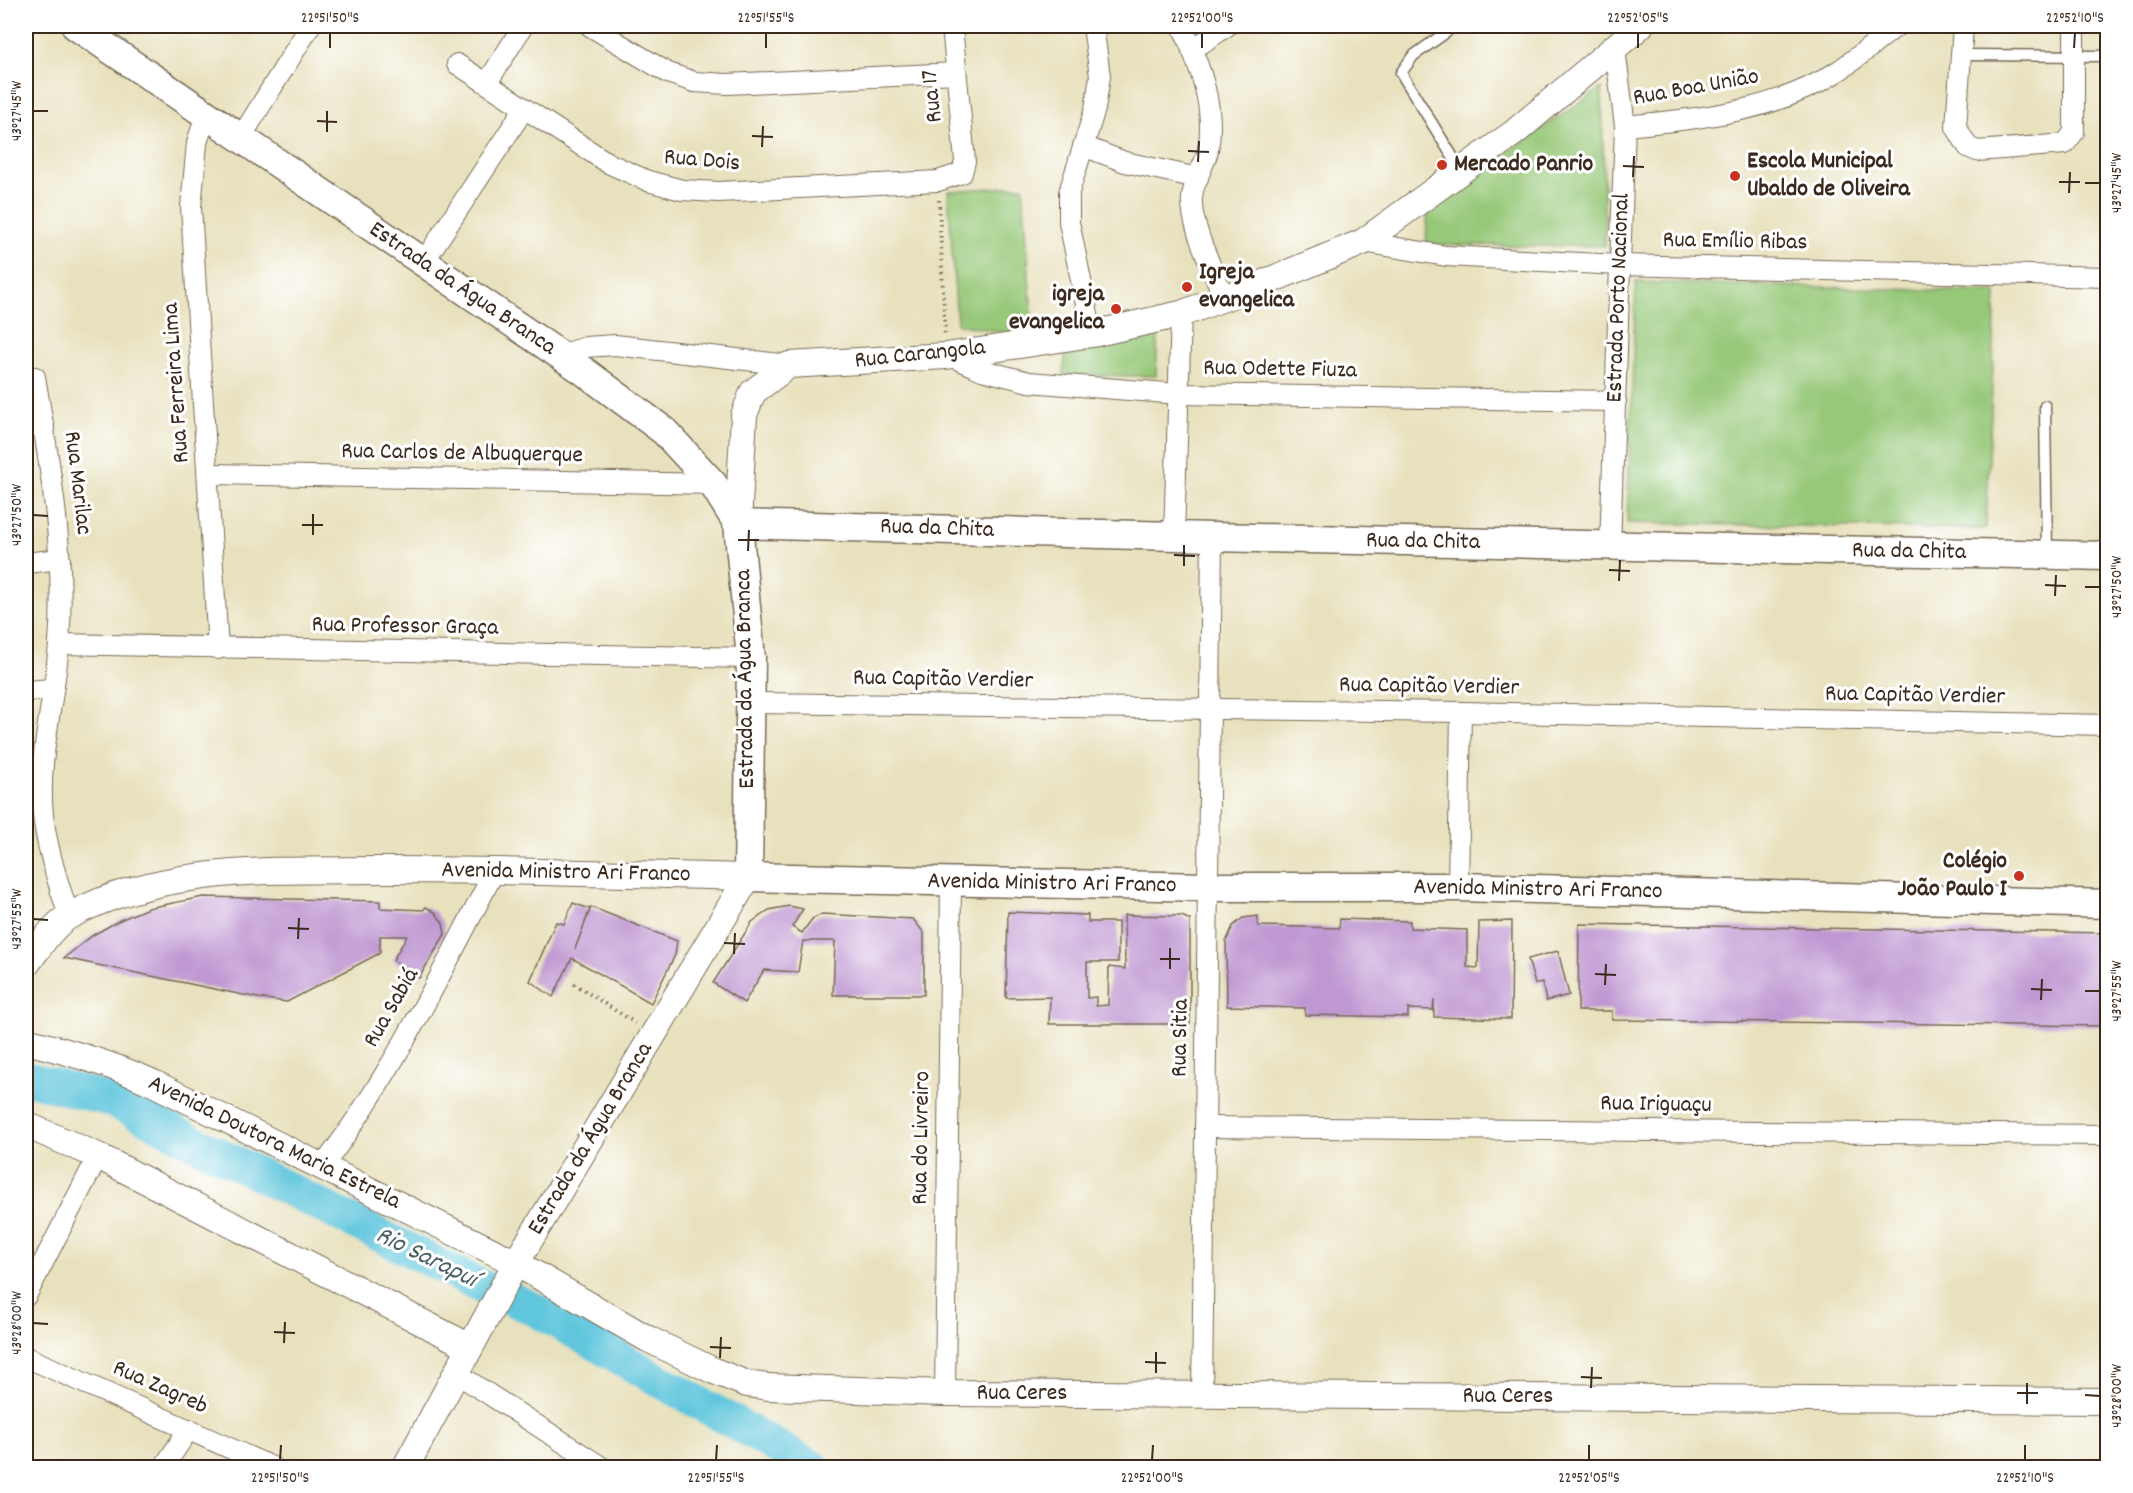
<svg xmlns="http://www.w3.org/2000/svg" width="2133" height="1493" font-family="Dekko,sans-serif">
<rect width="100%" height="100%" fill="#fff"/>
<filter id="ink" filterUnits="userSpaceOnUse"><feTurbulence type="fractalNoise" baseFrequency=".0167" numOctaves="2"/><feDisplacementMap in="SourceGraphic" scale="12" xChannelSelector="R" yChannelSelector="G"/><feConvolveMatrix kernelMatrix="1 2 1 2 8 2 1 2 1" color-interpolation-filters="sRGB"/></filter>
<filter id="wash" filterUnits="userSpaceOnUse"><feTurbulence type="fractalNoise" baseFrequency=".008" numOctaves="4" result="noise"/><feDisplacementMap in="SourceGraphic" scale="24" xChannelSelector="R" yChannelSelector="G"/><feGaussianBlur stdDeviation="1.35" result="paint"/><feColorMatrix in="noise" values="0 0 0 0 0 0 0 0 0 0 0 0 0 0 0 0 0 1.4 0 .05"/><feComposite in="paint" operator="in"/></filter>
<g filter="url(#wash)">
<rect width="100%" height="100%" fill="#e8e1bd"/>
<!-- green -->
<g fill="#96c878" stroke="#68794b" stroke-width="1.5">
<path d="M1602,88L1605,246L1426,245L1428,205Z"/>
<path d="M1023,186L1033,334L1019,335L957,324L948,191Z"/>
<path d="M1636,282L1996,292L1986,529L1627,523Z"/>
<path d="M1158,332L1156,376L1063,375L1066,353Z"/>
</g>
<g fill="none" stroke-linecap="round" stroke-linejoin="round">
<!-- river -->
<path stroke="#60c6dd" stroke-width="34" d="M26,1078L111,1100L477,1284L532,1308L814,1468"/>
</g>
<g id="blocks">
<!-- building -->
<g fill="#bf97d2">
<path d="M203,897L380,901V908L423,910L426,907L435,912L443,923L445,934L419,978L393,960L407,936H380V953L287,1002L258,998L64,958L93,935L120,920L148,908Z"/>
<path d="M573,903L590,909L575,949L591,907L677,941L675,955L651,1003L572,958L553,997L530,981L556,922L564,924Z"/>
<path d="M789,906L803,909L792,927L802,933L812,919L822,914L913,919L924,933V995H833L835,941H803L798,972L764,970L744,1003L713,983L752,922L769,910Z"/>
<path d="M1008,912L1088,915V922H1118V962H1087V998L1096,997V1006L1108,1005L1109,967L1125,969L1124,915L1182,916L1190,920V1024H1049L1050,997L1006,998Z"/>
<path d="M1258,916V926L1339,928L1340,919L1410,921V928L1467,930V967L1478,968L1479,922L1512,921L1511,1019L1434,1017V999L1433,1010L1408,1009V1017L1305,1015V1008L1227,1006L1226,942L1233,926L1243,918Z"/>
<path d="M1579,924L2108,933V1026L1612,1020V1011H1578Z"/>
<path d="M1558,951L1569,995L1546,1001L1542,982L1535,984L1528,959Z"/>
</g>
</g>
</g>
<g filter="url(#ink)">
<use href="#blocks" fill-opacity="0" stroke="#786a56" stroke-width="1.5"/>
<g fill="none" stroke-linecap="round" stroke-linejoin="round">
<defs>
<g id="service">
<path d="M1448,31L1413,56L1401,73L1462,172"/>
<path d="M1961,55L2108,56"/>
<path d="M2045,406L2047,554"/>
</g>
<g id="minor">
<path d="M590,26L668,73L694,82L727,84L956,73"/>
<path d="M1182,26C1199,64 1216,106 1208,150C1205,166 1193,180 1192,198C1190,226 1214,271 1224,298"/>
<path d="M1963,26L1956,127L1968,147L1977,151L2065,144L2074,132V26"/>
<path d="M1192,50L1227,26"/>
<path d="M457,64L608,163L648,181L682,190L718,192L938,181L962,173L965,161L952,26"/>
<path d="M487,83L523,26"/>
<path d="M206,114L197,143L191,207L218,649"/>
<path d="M1625,126C1697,119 1776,112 1838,71C1859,57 1878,40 1897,26"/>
<path d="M240,139L310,26"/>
<path d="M1083,146L1125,162L1198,178"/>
<path d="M1363,242L1446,256L1619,265L2108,277"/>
<path d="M423,263L524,109"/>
<path d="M1092,334L1069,222V192L1095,109L1100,76L1093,26"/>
<path d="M560,355L586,347L615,345L789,365"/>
<path d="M948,355L982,370L1029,382L1179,394L1616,401"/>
<path d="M35,377C50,465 66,554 59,643C55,700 37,758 43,815C47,849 58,883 69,916"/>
<path d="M26,427L44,425"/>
<path d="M209,474L713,484"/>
<path d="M1174,536L1181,314"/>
<path d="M1610,546L1625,126L1615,49"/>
<path d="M26,563L60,559"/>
<path d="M59,644L751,658"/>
<path d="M26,691L52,689"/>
<path d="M750,703L1461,712L2108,725"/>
<path d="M1458,887L1461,712"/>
<path d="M1205,1127L2108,1135"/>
<path d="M323,1166C392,1075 443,970 495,870"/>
<path d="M26,1296L98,1156"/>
<path d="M26,1357L274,1468"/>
<path d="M456,1373L603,1468"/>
<path d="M945,1393L951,883"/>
<path d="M1202,1395L1212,537"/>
<path d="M163,1468L189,1429"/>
</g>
<g id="tertiary">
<path d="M738,524L744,415L753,392L789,365L946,356L1092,334L1181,314L1256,286L1363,242L1515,132L1640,26"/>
<path d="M26,965C38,949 53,924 71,915C166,864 282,871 386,870C507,870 628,874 748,877L516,1263L405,1468"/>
<path d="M26,1041C70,1052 112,1064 153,1083L516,1263L648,1339L714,1371L747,1384L768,1387L945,1393L2108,1401"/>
<path d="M26,1125L98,1156L470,1347"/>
</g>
<g id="secondary">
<path d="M76,26L585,372L664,431L713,484L738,524L751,658L748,877L1208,887H1458L2108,904"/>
<path d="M738,524L1212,537L2108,556"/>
</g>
</defs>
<!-- service casing -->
<use href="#service" stroke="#786a56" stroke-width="13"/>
<!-- minor casing -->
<use href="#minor" stroke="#786a56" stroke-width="22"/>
<!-- tertiary casing -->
<use href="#tertiary" stroke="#786a56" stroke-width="28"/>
<!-- secondary casing -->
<use href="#secondary" stroke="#786a56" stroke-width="31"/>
<!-- path -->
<g stroke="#786a56" stroke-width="4" stroke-dasharray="1.5 4.5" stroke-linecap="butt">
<path d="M939,200L945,336"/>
<path d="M574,984L635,1023"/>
</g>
<!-- service -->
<use href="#service" stroke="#fff" stroke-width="10"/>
<!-- minor -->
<use href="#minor" stroke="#fff" stroke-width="20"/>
<!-- tertiary -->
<use href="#tertiary" stroke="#fff" stroke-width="26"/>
<!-- secondary -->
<use href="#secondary" stroke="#fff" stroke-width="28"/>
</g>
</g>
<!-- ticks -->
<path fill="none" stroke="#3b2a1e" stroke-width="2" d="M330,48V33M766,48V33M1202,48V33M1638,48V33M2074,48L2075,33M33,111H48M317,121L337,122M327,132V111M752,136L773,137M762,147L763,126M1188,151L1209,152M1198,162L1199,141M1623,166L1644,167M1633,177L1634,156M2059,182H2080M2085,183H2100M2069,193L2070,172M33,515L48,516M302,525H323M313,535V514M738,540H759M748,551L749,530M1174,555L1195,556M1184,566V545M1609,570L1630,571M1619,581L1620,560M2045,585L2066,586M2085,587H2100M2055,596L2056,575M33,919L48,920M288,928L309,929M298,939L299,918M724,943L745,944M734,954L735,933M1160,959H1180M1170,969V948M1595,974L1616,975M1605,985L1606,964M2031,989L2052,990M2085,991H2100M2041,1000L2042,979M33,1323L48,1324M274,1332L295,1333M284,1343L285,1322M710,1347L731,1348M720,1358L721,1337M1145,1362L1166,1363M1156,1373V1352M1581,1377L1602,1378M1591,1388L1592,1367M2017,1393H2038M2085,1395L2100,1396M2027,1404V1383M280,1460L281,1445M716,1460L717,1445M1152,1460L1153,1445M1589,1460V1445M2025,1460V1445"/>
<!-- markers -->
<g fill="#c8321e" stroke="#fff" stroke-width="2">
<circle cx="1442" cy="165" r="6"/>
<circle cx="1735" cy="176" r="6"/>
<circle cx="1187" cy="287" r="6"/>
<circle cx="1116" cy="309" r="6"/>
<circle cx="2019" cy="876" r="6"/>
</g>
<g text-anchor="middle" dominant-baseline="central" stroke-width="6" stroke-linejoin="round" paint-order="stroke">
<!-- street labels -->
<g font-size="24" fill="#3b2a1e" stroke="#fff">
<text transform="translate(1696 88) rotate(-10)">Rua Boa União</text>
<text transform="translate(933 96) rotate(-96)">Rua 17</text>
<text transform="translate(702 161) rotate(5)">Rua Dois</text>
<text transform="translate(1735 242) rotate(1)">Rua Emílio Ribas</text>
<text transform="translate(462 289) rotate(34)">Estrada da Água Branca</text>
<text transform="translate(1619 298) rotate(-88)">Estrada Porto Nacional</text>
<text transform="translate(920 355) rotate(-6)">Rua Carangola</text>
<text transform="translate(1280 370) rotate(1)">Rua Odette Fiuza</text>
<text transform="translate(177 383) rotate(-94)">Rua Ferreira Lima</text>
<text transform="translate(462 454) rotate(1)">Rua Carlos de Albuquerque</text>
<text transform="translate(77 483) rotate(83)">Rua Marilac</text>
<text transform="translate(937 529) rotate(2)">Rua da Chita</text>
<text transform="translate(1423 542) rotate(1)">Rua da Chita</text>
<text transform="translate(1909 552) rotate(1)">Rua da Chita</text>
<text transform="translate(405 627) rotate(1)">Rua Professor Graça</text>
<text transform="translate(746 679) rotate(-91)">Estrada da Água Branca</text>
<text transform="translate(943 680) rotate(1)">Rua Capitão Verdier</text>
<text transform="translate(1429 687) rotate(1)">Rua Capitão Verdier</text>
<text transform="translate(1915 696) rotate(1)">Rua Capitão Verdier</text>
<text transform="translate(566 873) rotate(1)">Avenida Ministro Ari Franco</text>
<text transform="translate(1052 884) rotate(1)">Avenida Ministro Ari Franco</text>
<text transform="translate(1538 890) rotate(1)">Avenida Ministro Ari Franco</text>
<text transform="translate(392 1008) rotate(-60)">Rua Sabiá</text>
<text transform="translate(1181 1038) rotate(-89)">Rua Sitia</text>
<text transform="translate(1656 1105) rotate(1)">Rua Iriguaçu</text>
<text transform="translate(922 1138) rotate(-89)">Rua do Livreiro</text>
<text transform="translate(591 1139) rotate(-59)">Estrada da Água Branca</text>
<text transform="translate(274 1143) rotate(26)">Avenida Doutora Maria Estrela</text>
<text transform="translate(160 1388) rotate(24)">Rua Zagreb</text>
<text x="1022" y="1394">Rua Ceres</text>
<text x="1508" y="1397">Rua Ceres</text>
</g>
<!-- poi labels -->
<g font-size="24" font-weight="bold" fill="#3b2a1e" stroke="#fff" text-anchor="start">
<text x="1747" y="162">Escola Municipal<tspan x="1747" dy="28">Ubaldo de Oliveira</tspan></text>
<text x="1454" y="165">Mercado Panrio</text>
<text x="1199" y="273">Igreja<tspan x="1199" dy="28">evangelica</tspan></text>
<text x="1104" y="295" text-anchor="end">igreja<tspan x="1104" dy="28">evangelica</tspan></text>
<text x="2007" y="862" text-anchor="end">Colégio<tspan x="2007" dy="28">João Paulo I</tspan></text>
</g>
<!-- water labels -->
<g font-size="26" font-style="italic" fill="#486161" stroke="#fff">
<text transform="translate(426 1258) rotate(26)">Rio Sarapuí</text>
</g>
</g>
<!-- margin -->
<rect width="2133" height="1493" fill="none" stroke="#fff" stroke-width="66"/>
<rect x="33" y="33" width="2067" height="1427" fill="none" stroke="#3b2a1e" stroke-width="2"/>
<g font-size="15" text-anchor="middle" fill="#3b2a1e">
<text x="330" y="22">22°51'50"S</text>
<text x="766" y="22">22°51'55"S</text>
<text x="1202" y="22">22°52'00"S</text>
<text x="1638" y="22">22°52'05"S</text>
<text x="2075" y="22">22°52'10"S</text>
<text transform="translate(16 111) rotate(-90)" y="5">43°27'45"W</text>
<text transform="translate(2116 183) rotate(-90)" y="5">43°27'45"W</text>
<text transform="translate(16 515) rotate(-90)" y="5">43°27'50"W</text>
<text transform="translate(2116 587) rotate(-90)" y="5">43°27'50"W</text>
<text transform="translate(16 919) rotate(-90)" y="5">43°27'55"W</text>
<text transform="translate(2116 991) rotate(-90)" y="5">43°27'55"W</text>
<text transform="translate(16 1323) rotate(-90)" y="5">43°28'00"W</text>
<text transform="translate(2116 1396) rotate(-90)" y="5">43°28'00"W</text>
<text x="280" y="1482">22°51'50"S</text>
<text x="716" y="1482">22°51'55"S</text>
<text x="1152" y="1482">22°52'00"S</text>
<text x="1589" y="1482">22°52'05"S</text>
<text x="2025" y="1482">22°52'10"S</text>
</g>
</svg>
